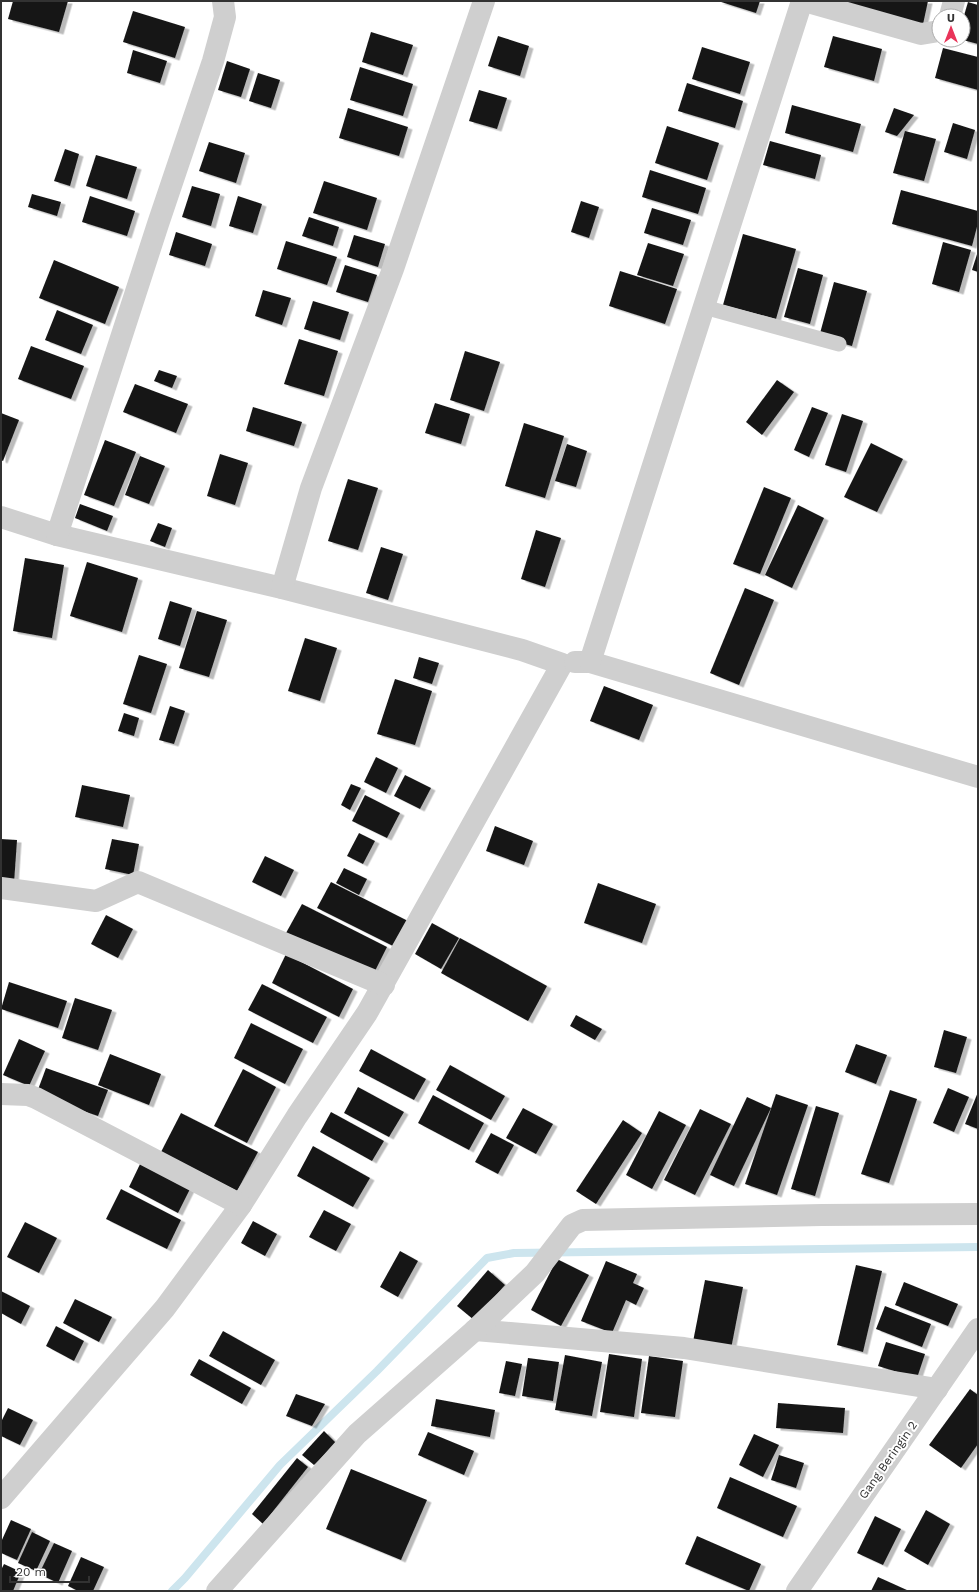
<svg xmlns="http://www.w3.org/2000/svg" width="979" height="1592" font-family="'Work Sans',sans-serif">
<defs>
<filter id="shadow"><feDropShadow dx="4.5" dy="2.5" stdDeviation="0" flood-color="#0004"/></filter>
</defs>
<rect width="100%" height="100%" fill="#fff"/>
<g fill="none" stroke-linecap="round" stroke-linejoin="round">
<!-- stream -->
<path stroke="#cde5ee" stroke-width="8" d="M172,1591L185,1578L280,1465L377,1371L487,1258L514,1253L978,1247"/>
</g>
<!-- building -->
<g fill="#191919" filter="url(#shadow)">
<path d="M13,1H68L59,32L8,19Z"/>
<path d="M718,1H760L756,13Z"/>
<path d="M815,1H928L922,29Z"/>
<path d="M968,2L978,5V44L963,40V19Z"/>
<path d="M133,11L185,27L175,58L123,42Z"/>
<path d="M371,32L413,45L403,75L362,62Z"/>
<path d="M498,36L529,46L520,76L488,66Z"/>
<path d="M833,36L882,49L874,81L824,67Z"/>
<path d="M702,47L750,62L740,94L692,79Z"/>
<path d="M943,48L978,57V90L935,78Z"/>
<path d="M133,50L167,61L160,83L127,73Z"/>
<path d="M227,61L250,69L241,97L218,90Z"/>
<path d="M360,67L413,84L403,116L350,100Z"/>
<path d="M258,73L280,80L271,108L249,101Z"/>
<path d="M687,83L743,101L735,128L678,111Z"/>
<path d="M479,90L507,98L497,129L469,121Z"/>
<path d="M792,105L861,124L853,152L785,133Z"/>
<path d="M348,108L408,127L399,156L339,138Z"/>
<path d="M894,108L914,115L897,136L885,132Z"/>
<path d="M953,123L975,130L967,159L944,152Z"/>
<path d="M667,126L719,143L707,180L655,163Z"/>
<path d="M905,131L936,139L924,181L893,173Z"/>
<path d="M770,141L821,155L815,179L763,165Z"/>
<path d="M209,142L245,153L236,183L199,171Z"/>
<path d="M65,149L79,154L70,186L54,181Z"/>
<path d="M96,155L137,167L127,199L86,186Z"/>
<path d="M650,170L706,188L698,214L642,197Z"/>
<path d="M324,181L377,198L367,230L313,213Z"/>
<path d="M192,186L220,194L211,226L182,217Z"/>
<path d="M901,190L978,211V223L972,246L892,224Z"/>
<path d="M32,194L61,202L57,216L28,207Z"/>
<path d="M90,196L135,211L127,236L82,222Z"/>
<path d="M238,196L262,204L253,233L229,226Z"/>
<path d="M581,201L599,207L589,238L571,232Z"/>
<path d="M652,208L691,220L683,245L644,233Z"/>
<path d="M309,217L339,227L333,246L302,236Z"/>
<path d="M176,232L212,244L205,266L169,255Z"/>
<path d="M743,234L796,249L776,319L723,305Z"/>
<path d="M354,235L385,244L378,267L347,257Z"/>
<path d="M286,241L337,257L327,285L277,269Z"/>
<path d="M943,242L971,250L959,292L932,284Z"/>
<path d="M648,243L684,254L673,286L637,275Z"/>
<path d="M978,251V272L972,270Z"/>
<path d="M54,260L119,287L105,324L39,298Z"/>
<path d="M345,265L377,275L368,302L336,292Z"/>
<path d="M798,268L823,275L810,324L784,317Z"/>
<path d="M620,271L677,289L665,324L609,306Z"/>
<path d="M834,282L867,291L852,346L819,337Z"/>
<path d="M263,290L291,298L282,325L255,316Z"/>
<path d="M313,301L349,312L340,340L304,329Z"/>
<path d="M57,310L93,325L81,354L45,340Z"/>
<path d="M299,339L338,351L324,396L284,384Z"/>
<path d="M31,346L84,366L71,399L18,379Z"/>
<path d="M465,351L500,362L484,411L450,400Z"/>
<path d="M159,370L177,376L172,388L154,381Z"/>
<path d="M777,380L794,392L762,435L746,422Z"/>
<path d="M135,384L188,404L176,433L123,412Z"/>
<path d="M435,403L470,414L461,444L425,433Z"/>
<path d="M253,407L302,422L294,446L246,431Z"/>
<path d="M812,407L828,413L809,457L794,450Z"/>
<path d="M1,413L19,420L3,461L1,460Z"/>
<path d="M842,414L863,421L846,472L825,465Z"/>
<path d="M524,423L564,436L545,498L505,486Z"/>
<path d="M105,440L136,452L114,506L84,495Z"/>
<path d="M871,443L903,459L877,512L844,497Z"/>
<path d="M567,444L587,451L576,487L555,481Z"/>
<path d="M220,454L248,463L235,505L207,496Z"/>
<path d="M140,456L165,466L149,504L125,495Z"/>
<path d="M348,479L378,488L358,550L328,541Z"/>
<path d="M764,487L791,498L760,574L733,564Z"/>
<path d="M80,504L113,516L107,531L75,518Z"/>
<path d="M798,505L824,518L792,588L765,575Z"/>
<path d="M158,523L172,528L165,547L150,541Z"/>
<path d="M536,530L561,538L545,587L521,579Z"/>
<path d="M381,547L403,554L388,600L366,593Z"/>
<path d="M25,558L64,565L52,638L13,631Z"/>
<path d="M87,562L138,578L122,632L70,616Z"/>
<path d="M745,588L774,600L739,685L710,673Z"/>
<path d="M170,601L192,608L180,646L158,639Z"/>
<path d="M197,611L227,620L209,677L179,668Z"/>
<path d="M305,638L337,648L320,701L288,691Z"/>
<path d="M139,655L167,664L151,713L123,704Z"/>
<path d="M419,657L439,663L432,684L413,678Z"/>
<path d="M395,679L432,691L415,745L377,734Z"/>
<path d="M604,686L653,705L639,740L590,721Z"/>
<path d="M170,706L185,711L174,744L159,740Z"/>
<path d="M124,713L139,718L134,736L118,731Z"/>
<path d="M376,757L398,768L386,793L364,782Z"/>
<path d="M405,775L431,788L420,809L394,796Z"/>
<path d="M351,784L361,788L350,810L341,805Z"/>
<path d="M82,785L130,795L123,827L75,817Z"/>
<path d="M365,795L400,813L387,838L352,821Z"/>
<path d="M495,826L533,841L524,865L486,851Z"/>
<path d="M359,833L375,841L363,864L347,856Z"/>
<path d="M1,839L17,840L14,883L1,882Z"/>
<path d="M112,839L139,844L133,875L105,869Z"/>
<path d="M265,856L294,870L281,896L252,882Z"/>
<path d="M344,868L367,879L359,895L336,883Z"/>
<path d="M331,882L408,921L395,947L317,908Z"/>
<path d="M598,883L656,904L642,943L584,923Z"/>
<path d="M302,904L387,947L372,977L286,933Z"/>
<path d="M106,915L133,929L118,958L91,944Z"/>
<path d="M432,923L459,938L441,969L415,954Z"/>
<path d="M460,938L547,986L528,1021L441,973Z"/>
<path d="M286,954L353,989L339,1017L272,983Z"/>
<path d="M9,982L67,1001L58,1028L1,1009Z"/>
<path d="M262,984L327,1017L313,1043L248,1010Z"/>
<path d="M75,998L112,1010L98,1050L62,1038Z"/>
<path d="M576,1015L602,1029L595,1040L570,1026Z"/>
<path d="M251,1023L303,1049L285,1084L234,1058Z"/>
<path d="M944,1030L967,1037L956,1073L934,1067Z"/>
<path d="M19,1039L45,1051L29,1086L3,1075Z"/>
<path d="M856,1044L887,1055L876,1084L845,1072Z"/>
<path d="M371,1049L426,1079L414,1100L359,1071Z"/>
<path d="M110,1054L161,1074L149,1105L98,1085Z"/>
<path d="M450,1065L505,1096L491,1120L436,1090Z"/>
<path d="M46,1068L108,1090L98,1116L36,1095Z"/>
<path d="M243,1069L276,1087L247,1143L214,1126Z"/>
<path d="M358,1087L404,1112L389,1137L344,1113Z"/>
<path d="M948,1088L969,1097L954,1132L933,1123Z"/>
<path d="M890,1090L917,1099L889,1183L861,1174Z"/>
<path d="M978,1092V1129L965,1124Z"/>
<path d="M776,1094L808,1105L777,1195L745,1184Z"/>
<path d="M433,1095L484,1123L469,1150L418,1123Z"/>
<path d="M747,1097L771,1108L734,1186L710,1175Z"/>
<path d="M816,1106L839,1113L815,1196L791,1189Z"/>
<path d="M523,1108L553,1124L536,1154L506,1138Z"/>
<path d="M700,1109L731,1124L695,1195L664,1180Z"/>
<path d="M659,1111L686,1125L652,1189L626,1175Z"/>
<path d="M331,1112L384,1141L372,1161L320,1132Z"/>
<path d="M181,1113L258,1152L237,1191L161,1152Z"/>
<path d="M623,1120L642,1133L596,1204L576,1191Z"/>
<path d="M491,1133L514,1145L498,1174L475,1162Z"/>
<path d="M313,1146L370,1178L353,1207L297,1176Z"/>
<path d="M142,1160L192,1185L178,1213L129,1187Z"/>
<path d="M121,1189L181,1220L167,1249L106,1219Z"/>
<path d="M324,1210L351,1224L336,1251L309,1237Z"/>
<path d="M253,1221L277,1234L265,1256L241,1243Z"/>
<path d="M25,1222L57,1238L39,1273L7,1257Z"/>
<path d="M400,1251L418,1261L398,1297L380,1287Z"/>
<path d="M557,1259L589,1275L561,1326L531,1310Z"/>
<path d="M606,1261L637,1274L633,1283L644,1288L636,1305L626,1300L612,1333L581,1321Z"/>
<path d="M856,1265L882,1271L863,1352L837,1345Z"/>
<path d="M488,1270L505,1285L474,1320L457,1306Z"/>
<path d="M705,1280L743,1287L730,1354L692,1347Z"/>
<path d="M904,1282L958,1304L948,1326L895,1305Z"/>
<path d="M1,1291L30,1306L21,1324L1,1313Z"/>
<path d="M75,1299L112,1317L99,1342L63,1323Z"/>
<path d="M885,1306L931,1324L922,1347L876,1329Z"/>
<path d="M56,1326L84,1341L74,1361L46,1346Z"/>
<path d="M223,1331L275,1360L261,1385L209,1356Z"/>
<path d="M886,1342L925,1354L917,1378L878,1366Z"/>
<path d="M609,1354L642,1359L634,1417L600,1412Z"/>
<path d="M565,1355L602,1362L592,1416L555,1410Z"/>
<path d="M649,1356L683,1361L675,1417L641,1413Z"/>
<path d="M528,1358L559,1362L553,1401L522,1396Z"/>
<path d="M199,1359L251,1388L242,1404L190,1375Z"/>
<path d="M506,1361L522,1364L515,1396L499,1393Z"/>
<path d="M970,1389L978,1395V1444L961,1468L929,1445Z"/>
<path d="M296,1394L325,1404L312,1426L286,1416Z"/>
<path d="M436,1399L495,1410L490,1437L431,1426Z"/>
<path d="M778,1403L845,1408L843,1433L776,1428Z"/>
<path d="M8,1408L33,1420L20,1445L1,1436V1422Z"/>
<path d="M324,1431L336,1443L314,1465L302,1455Z"/>
<path d="M428,1432L474,1451L464,1475L418,1455Z"/>
<path d="M754,1434L779,1445L763,1477L739,1465Z"/>
<path d="M779,1455L804,1463L796,1488L771,1480Z"/>
<path d="M297,1458L308,1467L263,1524L252,1514Z"/>
<path d="M351,1469L427,1500L401,1560L326,1529Z"/>
<path d="M730,1477L797,1506L783,1537L717,1508Z"/>
<path d="M926,1510L950,1524L928,1565L904,1551Z"/>
<path d="M875,1516L901,1529L883,1565L857,1553Z"/>
<path d="M11,1520L31,1529L17,1560L1,1553V1542Z"/>
<path d="M32,1532L50,1541L36,1571L18,1563Z"/>
<path d="M697,1536L761,1564L749,1591L685,1564Z"/>
<path d="M54,1543L72,1551L58,1583L39,1574Z"/>
<path d="M81,1557L104,1567L93,1591H78L68,1586Z"/>
<path d="M4,1564L21,1572L13,1591H1V1570Z"/>
<path d="M878,1577L909,1591H871Z"/>
</g>
<g fill="none" stroke-linecap="round" stroke-linejoin="round">
<!-- lane -->
<path stroke="#cfcfcf" stroke-width="15" d="M704,307L839,344"/>
<!-- street -->
<g stroke="#cfcfcf" stroke-width="22">
<path d="M804,1L921,34L939,31"/>
<path d="M950,16L954,1"/>
<path d="M1,517L57,535L282,588L522,650L562,664L367,1013L297,1116L241,1205L165,1308L1,1498"/>
<path d="M57,535L158,224L213,61L225,17L223,1"/>
<path d="M282,588L311,488L393,269L484,1"/>
<path d="M575,662H590L978,777"/>
<path d="M590,662L802,1"/>
<path d="M1,888L96,901L138,882L384,985"/>
<path d="M1,1094L28,1095L36,1098L241,1205"/>
<path d="M475,1330L684,1348L937,1389"/>
<path d="M217,1591L357,1434L475,1330L535,1273L572,1225L583,1220L822,1215L978,1214"/>
<path d="M797,1591L978,1329"/>
</g>
</g>
<g text-anchor="middle" dominant-baseline="central" stroke-width="4" stroke-linejoin="round" paint-order="stroke">
<!-- street labels -->
<g font-size="12" fill="#323232" stroke="#fff">
<text transform="translate(888 1460) rotate(-55)">Gang Beringin 2</text>
</g>
</g>
<!-- border -->
<rect width="979" height="1592" fill="none" stroke="#323232" stroke-width="4"/>
<!-- north arrow -->
<g transform="translate(951 28)"><circle r="19" fill="#ffffff" stroke="#adadad"/>
<path d="M0-3L7 15L0 10L-7 15Z" fill="#e93459"/>
<text y="-6" font-size="11" font-weight="bold" text-anchor="middle" fill="#323232">U</text>
</g>
<!-- scale -->
<path d="M10 1576v6h79v-6" fill="none" stroke="#323232" stroke-width="2"/>
<text x="16" y="1576" font-size="12" fill="#323232" stroke="#ffffff" stroke-width="3" paint-order="stroke">20 m</text>
</svg>
